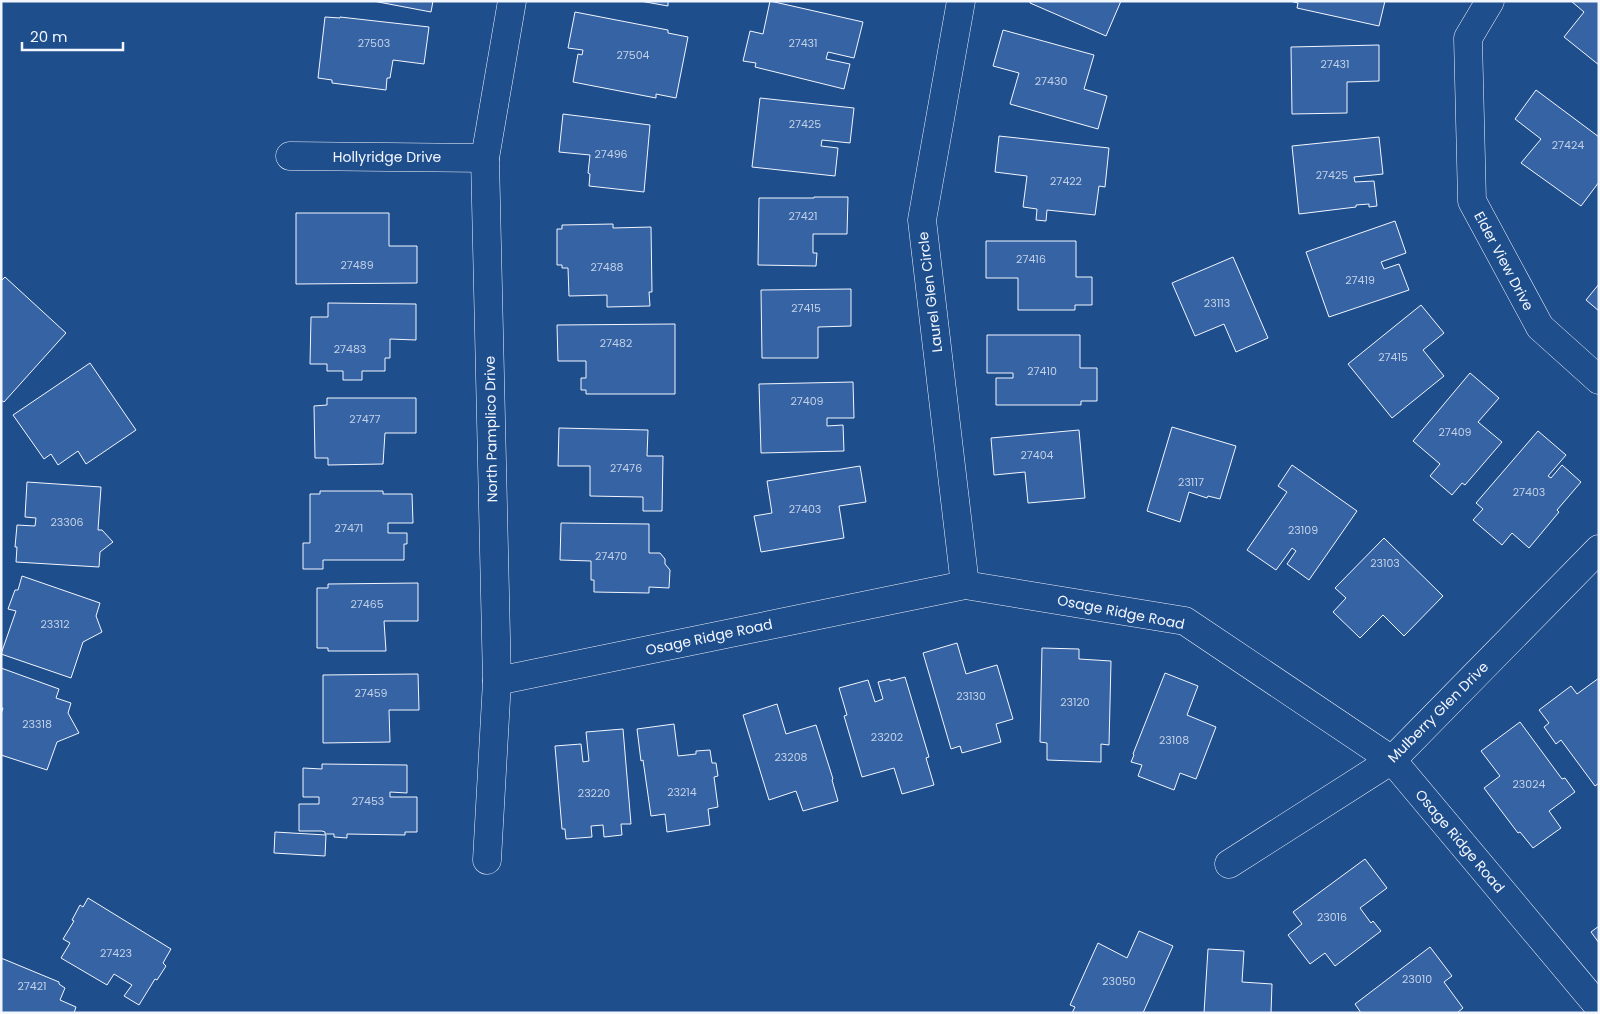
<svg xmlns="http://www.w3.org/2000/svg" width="1600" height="1014" font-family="Poppins,sans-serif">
<rect width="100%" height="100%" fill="#1f4e8c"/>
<!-- building -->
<g fill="#3563a3" stroke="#f2f6ff">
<path d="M373,1H433L431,12Z"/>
<path d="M640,1H668V6Z"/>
<path d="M770,1L863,22L854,58L828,52L826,59L850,64L844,89L755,67L756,63L743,61L750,31L763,34Z"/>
<path d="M1030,1H1121L1106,36L1030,3Z"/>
<path d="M1290,1H1385L1379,26L1297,8L1298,3Z"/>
<path d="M1571,1H1599V65L1564,37L1584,12Z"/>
<path d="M575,12L668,30V33L688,37L676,98L656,94V98L573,82L578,54L582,55L583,50L568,48Z"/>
<path d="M325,17L340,18V17L429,27L424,64L393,60L390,78H387L386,90L332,83V80L318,78Z"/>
<path d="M1003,30L1094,55L1084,89L1107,96L1098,129L1010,104L1019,73L993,66Z"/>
<path d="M1379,45V81L1347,82V113L1292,114L1291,47Z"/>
<path d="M1536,90L1599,137V182L1581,206L1521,163L1541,139L1515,119Z"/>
<path d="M760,98L854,108L850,143L822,140L821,146L838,148L835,176L752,167Z"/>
<path d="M563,114L650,125L644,192L589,186L590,174L588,173L590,155L559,152Z"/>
<path d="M999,136L1109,148L1105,187L1099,186L1095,215L1047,210L1046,221L1036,220L1037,209L1023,207L1027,176L995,172Z"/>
<path d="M1379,137L1383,174L1354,177L1355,182L1374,181L1377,206L1369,207V204L1356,205V207L1299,214L1292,146Z"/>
<path d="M814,197H848L847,234H813V253H817L816,266L758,265L759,198H814Z"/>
<path d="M296,213H389V246H417V283L296,284Z"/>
<path d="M1395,221L1406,253L1381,262L1384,269L1399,264L1409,290L1329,317L1306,252Z"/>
<path d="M613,224V228L651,227L652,292H649L650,306L607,307V295L569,296L568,268H562V265H557V229H562V225Z"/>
<path d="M986,241H1076V277H1092V305H1075V310H1018V278H986Z"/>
<path d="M1233,257L1268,338L1236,352L1224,324L1195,336L1172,283Z"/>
<path d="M5,277L66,333L4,402L1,400V281Z"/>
<path d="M1599,284V311L1586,300Z"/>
<path d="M851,289V326L818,327V358H762L761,290Z"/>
<path d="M328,303L416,304V340L390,339V358H385V371H362V380H343V371H327V364H310L311,317H328Z"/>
<path d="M1421,305L1444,333L1423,350L1444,376L1392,418L1348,364Z"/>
<path d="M675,324V394H586V390H581V378H586V361H558L557,325Z"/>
<path d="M987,335H1080V368H1097V401H1081V405H996V378H1013V373H987Z"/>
<path d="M90,363L136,430L86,464L78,451L58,465L51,454L44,459L13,415Z"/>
<path d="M1470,373L1499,398L1478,422L1502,442L1465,485L1462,483L1452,495L1430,476L1440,464L1413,441Z"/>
<path d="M853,382L854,418H827V426L843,425L844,451L761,453L759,384Z"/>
<path d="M327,398H416V433H385L383,464L328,465V458H315L314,406L327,405Z"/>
<path d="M1172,427L1236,446L1220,499L1208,496L1207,498L1189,492L1180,522L1147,511Z"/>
<path d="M559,428L648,430L647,456H663L662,511H643V497L590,496V466H558Z"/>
<path d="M1079,430L1085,498L1028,503L1025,472L994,475L991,438Z"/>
<path d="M1538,431L1566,455L1548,476L1551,478L1562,465L1581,482L1557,510L1559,512L1529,548L1512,533L1502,545L1473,520L1483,509L1476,503Z"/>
<path d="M1292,465L1357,511L1309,580L1287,564L1296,551L1292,548L1276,570L1247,550L1287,492L1278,486Z"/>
<path d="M860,466L866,502L839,506L844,538L761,552L754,516L772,513L767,481Z"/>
<path d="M27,482L101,487L98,530H102L113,542L100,552L99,567L16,562L17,547H15L17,525L35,526L36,518L25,517Z"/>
<path d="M320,491H383V494H412L413,523H388V533H407V544H404V560H323V569H303V543H310V494H320Z"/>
<path d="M561,523L649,524V553H660L665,559V564L670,570L669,588L649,587V593L594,592V580H591V561L560,560Z"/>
<path d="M1384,538L1443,596L1404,636L1383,615L1360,638L1333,612L1346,598L1335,588Z"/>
<path d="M22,576L100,603L96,616L102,632L83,642L71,678L1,654L16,611L8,609L15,590H18Z"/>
<path d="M418,583V621H384L386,651H328V648H317V588H328V584Z"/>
<path d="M957,643L966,674L997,665L1013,719L996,724L1001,742L962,753L960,746L951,749L923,653Z"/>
<path d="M1042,648L1079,649V659L1111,661L1109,745L1101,744V762L1047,760V743L1040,742Z"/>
<path d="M1,668L59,689L56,698L71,703L68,713L79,733L57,742L47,770L1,755V714L3,708H1Z"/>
<path d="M1165,673L1198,686L1187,715L1216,727L1196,779L1180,773L1174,790L1138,776L1142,765L1131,762L1134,755L1133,754Z"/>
<path d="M418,674L419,710H389L390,742L323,743V675Z"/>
<path d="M905,677L929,757L926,758L934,785L902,794L894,768L862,777L844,716L847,715L839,688L868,680L875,702L883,699L878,682L890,679V681Z"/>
<path d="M1599,678V783L1595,786L1561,740L1556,744L1544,727L1549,723L1539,710L1571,686L1577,694Z"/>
<path d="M777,704L786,734L816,725L833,779L832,780L838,801L803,811L796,791L769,800L743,715Z"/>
<path d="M1520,722L1562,779L1565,778L1575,792L1549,811L1561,828L1533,848L1520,832L1518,833L1484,788L1500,776L1481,751Z"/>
<path d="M674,724L678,756L696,754V751L710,750L712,763H716L718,776L714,777L718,807L708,809L710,825L667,832L665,814L651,816L643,760L641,761L637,729Z"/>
<path d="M623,729L631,824H621L622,835L604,837L603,825L591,826L592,837L566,839L565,829H562L555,746L581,744L583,762L589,761L586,732Z"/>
<path d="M322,764L407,765V793L390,792V797H417V832H405V835L347,834V838L334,837V834H325V832L322,831H299V804H319V797H303V768L322,769Z"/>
<path d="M275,832L326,835L325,856L274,853Z"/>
<path d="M1365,859L1387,888L1360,908L1371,923L1373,921L1381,931L1335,966L1325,953L1310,964L1288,935L1302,924L1293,912Z"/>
<path d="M88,898L171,949L163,963L166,966L157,980L155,979L139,1005L124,996L132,985L114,974L107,985L61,958L70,943L63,939L74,921L72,920L80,905L83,907Z"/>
<path d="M1599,926V943L1591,932Z"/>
<path d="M1139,931L1173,946L1143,1013H1072L1075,1007L1070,1005L1098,943L1127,958Z"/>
<path d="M1430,947L1452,976L1444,982L1463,1008L1457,1013H1361L1355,1004Z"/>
<path d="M1208,949L1244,951L1242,982L1272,984L1271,1013H1204Z"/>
<path d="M1,958L59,982V984L65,988L60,1000L76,1007L74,1013H1Z"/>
</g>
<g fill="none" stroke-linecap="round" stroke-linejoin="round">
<defs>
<g id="street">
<path d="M961,1L922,220L965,585"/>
<path d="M1490,1L1468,38L1472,201L1540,327L1599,380"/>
<path d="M290,156L485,158"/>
<path d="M497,681L965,585L1185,621L1392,760L1599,1007"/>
<path d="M487,860L497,681L485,158L512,1"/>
<path d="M1229,864L1392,760L1599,549"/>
</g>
</defs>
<!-- street casing -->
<use href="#street" stroke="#f2f6ff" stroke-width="29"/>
<!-- street -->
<use href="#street" stroke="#1f4e8c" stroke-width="28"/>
</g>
<g text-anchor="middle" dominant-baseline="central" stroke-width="4" stroke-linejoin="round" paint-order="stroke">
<!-- number labels -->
<g font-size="11" fill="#c3d1e8">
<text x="374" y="43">27503</text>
<text x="803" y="43">27431</text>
<text x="633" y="55">27504</text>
<text x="1335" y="64">27431</text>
<text x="1051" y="81">27430</text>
<text x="805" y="124">27425</text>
<text x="1568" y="145">27424</text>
<text x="611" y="154">27496</text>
<text x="1332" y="175">27425</text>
<text x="1066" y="181">27422</text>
<text x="803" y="216">27421</text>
<text x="1031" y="259">27416</text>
<text x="357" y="265">27489</text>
<text x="607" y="267">27488</text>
<text x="1360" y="280">27419</text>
<text x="1217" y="303">23113</text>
<text x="806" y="308">27415</text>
<text x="616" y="343">27482</text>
<text x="350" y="349">27483</text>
<text x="1393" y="357">27415</text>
<text x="1042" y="371">27410</text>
<text x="807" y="401">27409</text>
<text x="365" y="419">27477</text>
<text x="1455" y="432">27409</text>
<text x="1037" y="455">27404</text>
<text x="626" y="468">27476</text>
<text x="1191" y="482">23117</text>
<text x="1529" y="492">27403</text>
<text x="805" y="509">27403</text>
<text x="67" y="522">23306</text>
<text x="349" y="528">27471</text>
<text x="1303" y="530">23109</text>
<text x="611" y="556">27470</text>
<text x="1385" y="563">23103</text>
<text x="367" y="604">27465</text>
<text x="55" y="624">23312</text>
<text x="371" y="693">27459</text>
<text x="971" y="696">23130</text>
<text x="1075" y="702">23120</text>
<text x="37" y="724">23318</text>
<text x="887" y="737">23202</text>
<text x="1174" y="740">23108</text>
<text x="791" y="757">23208</text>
<text x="1529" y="784">23024</text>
<text x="682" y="792">23214</text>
<text x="594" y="793">23220</text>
<text x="368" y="801">27453</text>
<text x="1332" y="917">23016</text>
<text x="116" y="953">27423</text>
<text x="1417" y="979">23010</text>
<text x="1119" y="981">23050</text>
<text x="32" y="986">27421</text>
</g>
<!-- street labels -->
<g font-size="14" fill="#f2f6ff" stroke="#1f4e8c">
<text x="387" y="157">Hollyridge Drive</text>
<text transform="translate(1504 261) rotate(62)">Elder View Drive</text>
<text transform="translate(930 292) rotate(-97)">Laurel Glen Circle</text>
<text transform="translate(491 429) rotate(-91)">North Pamplico Drive</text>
<text transform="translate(1121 612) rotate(11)">Osage Ridge Road</text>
<text transform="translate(709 637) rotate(-12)">Osage Ridge Road</text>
<text transform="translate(1438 712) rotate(-45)">Mulberry Glen Drive</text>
<text transform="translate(1460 841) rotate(50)">Osage Ridge Road</text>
</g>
</g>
<!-- border -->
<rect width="1600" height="1014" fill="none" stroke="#f2f6ff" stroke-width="5"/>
<!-- scale -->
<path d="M22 42v8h101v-8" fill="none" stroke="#f2f6ff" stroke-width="2.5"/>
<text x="30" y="42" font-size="15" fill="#f2f6ff" stroke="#1f4e8c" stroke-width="4" paint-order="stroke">20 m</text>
</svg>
